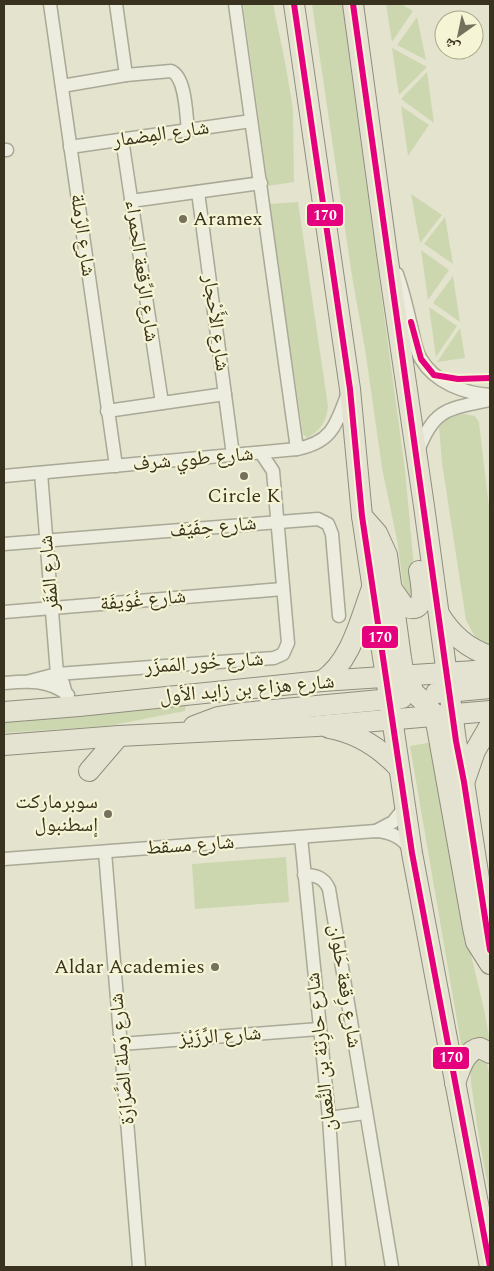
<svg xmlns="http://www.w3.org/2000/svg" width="494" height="1271" font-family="Spectral,'Noto Naskh Arabic',serif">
<rect width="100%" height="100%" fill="#e4e4ce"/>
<!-- green -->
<g fill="#ccd7b0">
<path d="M243,4H273L286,67L293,109L294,182L268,186Z"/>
<path d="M312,4H342L405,470L417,599L405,598L397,540L382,468L365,349L352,276Z"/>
<path d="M386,4H401L413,11L392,42Z"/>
<path d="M417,17L426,60L397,45Z"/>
<path d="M392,48L427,67L399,95Z"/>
<path d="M427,72L434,123L401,99Z"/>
<path d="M401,106L429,125L408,156Z"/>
<path d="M411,194L442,215L420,243Z"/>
<path d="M298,202L328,406C327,421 320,431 307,438L303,434L269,204Z"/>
<path d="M445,217L453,264L424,244Z"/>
<path d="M421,250L449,270L428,300Z"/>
<path d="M453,276L460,322L433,303Z"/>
<path d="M429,307L457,326L436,357Z"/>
<path d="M460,328L465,358L437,362Z"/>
<path d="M465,414L475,416L479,422L490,516V645C476,643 472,631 466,620L442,463L439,427L449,416Z"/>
<path d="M186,704L185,711L108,726L4,733V720Z"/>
<path d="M433,742L466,934L484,1009L490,1043L462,1050L410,746Z"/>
<path d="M286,857L289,902L195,909L192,864Z"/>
<path d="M472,1058H486L490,1078V1195C483,1162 477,1129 473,1096C471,1083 469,1071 472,1058Z"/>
</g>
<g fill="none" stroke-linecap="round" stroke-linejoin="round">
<defs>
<g id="minor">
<path d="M50,4L116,466"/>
<path d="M116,4L126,75"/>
<path d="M235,4L297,449"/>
<path d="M62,86L126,75L171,71C186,77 186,115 188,130"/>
<path d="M122,139L162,403"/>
<path d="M70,147L251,121"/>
<path d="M4,150H7"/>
<path d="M198,192L233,455"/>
<path d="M131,201L261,183"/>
<path d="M397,274C403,291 407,308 411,326C414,337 415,350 421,359C435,383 464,393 490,395"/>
<path d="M107,411L225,394"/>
<path d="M418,451C434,408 448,409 490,400"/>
<path d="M41,473L57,674L63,683L66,694"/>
<path d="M4,476L297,449C333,442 336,424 348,393"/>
<path d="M4,544L318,519L328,524L332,534L339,616"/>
<path d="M4,612L283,589"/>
<path d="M30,681L57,674L274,658L283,654L288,643L273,471L261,453"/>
<path d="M4,683C27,681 49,679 68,695"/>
<path d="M376,831L393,822L405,807"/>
<path d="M301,837L329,1118L339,1267"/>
<path d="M105,852L139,1267"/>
<path d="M4,859L376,831C391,832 403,837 410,850"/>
<path d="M304,875C315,875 324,877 329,889L392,1267"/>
<path d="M121,1044L319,1029"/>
<path d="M329,1118L365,1113"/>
</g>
<g id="primary">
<path d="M294,4L350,389L362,516L412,853L490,1267"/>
<path d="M353,4L387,254L424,506L456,741L464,782L490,950"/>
<path d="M362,516L377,533L387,555L401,658L404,676L412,687"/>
<path d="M392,589L404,606C429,617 421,584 419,571"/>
<path d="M439,614C452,635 467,648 490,656"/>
<path d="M388,678C408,686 423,698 435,716L473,928L476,942L490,964"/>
<path d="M322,681C351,662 360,620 372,588"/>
<path d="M436,693L490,688"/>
<path d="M4,712L79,706L322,681L490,670"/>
<path d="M194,726L218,717L242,713L402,698"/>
<path d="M329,728C357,733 380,748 399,768"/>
<path d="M4,745L119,736L317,726L490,711"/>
<path d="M89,771L119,736"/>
<path d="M465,780L475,751L490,725"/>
<path d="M455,1083C460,1070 465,1050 480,1048L490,1053"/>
</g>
</defs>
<!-- minor casing -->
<use href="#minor" stroke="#aaa896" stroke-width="15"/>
<!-- primary casing -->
<use href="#primary" stroke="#8f8d7e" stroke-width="22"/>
<!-- minor -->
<use href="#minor" stroke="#ececdf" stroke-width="12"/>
<!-- primary -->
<use href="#primary" stroke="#e4e3d1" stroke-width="20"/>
<defs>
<g id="bus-1">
<path d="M294,4L350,389L362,516L412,853L490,1267"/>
<path d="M353,4L456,741L464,782L490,950"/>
<path d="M411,322L421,359L434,375L458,379L490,378"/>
</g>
</defs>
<!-- bus-1 casing -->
<use href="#bus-1" stroke="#f5f4d4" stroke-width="10"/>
<!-- bus-1 -->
<use href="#bus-1" stroke="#e5007d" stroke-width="6"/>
</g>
<!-- markers -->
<g fill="#75705c" stroke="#f5f4d4" stroke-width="2">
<circle cx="183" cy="219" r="5"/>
<circle cx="244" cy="476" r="5"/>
<circle cx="108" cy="814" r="5"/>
<circle cx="215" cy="967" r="5"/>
</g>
<g text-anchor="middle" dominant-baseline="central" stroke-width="4.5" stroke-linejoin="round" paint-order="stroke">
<!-- street labels -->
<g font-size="20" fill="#39321e" stroke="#f5f4d4">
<text transform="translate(161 134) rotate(-8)">شارع المِضمار</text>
<text transform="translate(83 235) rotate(82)">شارع الرّملة</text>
<text transform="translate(142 271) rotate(82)">شارع الرِّقعة الحمراء</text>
<text transform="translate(216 323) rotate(82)">شارع الأَحْجار</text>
<text transform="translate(193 459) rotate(-5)">شارع طوي شرف</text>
<text transform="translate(213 527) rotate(-5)">شارع حِفَيّف</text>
<text transform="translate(49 573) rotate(-95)">شارع المَقَر</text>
<text transform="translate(143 600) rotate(-5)">شارع غُوَيفَة</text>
<text transform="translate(204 663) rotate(-4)">شارع خُور المَمزَر</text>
<text transform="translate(247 689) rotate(-5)">شارع هزاع بن زايد الأول</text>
<text transform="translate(190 845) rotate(-4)">شارع مسقط</text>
<text transform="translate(345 986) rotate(81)">شارع رِقعة حَلوان</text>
<text transform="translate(220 1036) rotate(-4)">شارع الرِّزَيْز</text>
<text transform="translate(321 1052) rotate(-96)">شارع حارِثة بن النُّعمان</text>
<text transform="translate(122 1059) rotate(-95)">شارع رَملة الصَّرَارَة</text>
</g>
<!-- poi labels -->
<g font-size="20" fill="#39321e" stroke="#f5f4d4" text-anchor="end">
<text x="193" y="219" text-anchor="start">Aramex</text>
<text x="244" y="496" text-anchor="middle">Circle K</text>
<text x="98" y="802">سوبرماركت<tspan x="98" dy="23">إسطنبول</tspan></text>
<text x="205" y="967">Aldar Academies</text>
</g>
</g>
<g stroke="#f5f4d4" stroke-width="2">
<rect x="306" y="203" width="38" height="24" rx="5" fill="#e5007d"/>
<rect x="361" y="625" width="38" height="24" rx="5" fill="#e5007d"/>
<rect x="432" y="1046" width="38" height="24" rx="5" fill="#e5007d"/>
</g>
<g font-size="14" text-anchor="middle" font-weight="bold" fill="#fff">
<text x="325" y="220">170</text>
<text x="380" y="642">170</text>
<text x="451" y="1062">170</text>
</g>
<!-- border -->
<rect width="494" height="1271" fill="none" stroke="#39321e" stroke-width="10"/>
<!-- north arrow -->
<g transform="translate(459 35) rotate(213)"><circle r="24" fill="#f5f4d4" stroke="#aaa68b"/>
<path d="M0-4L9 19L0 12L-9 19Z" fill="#75705c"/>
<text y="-8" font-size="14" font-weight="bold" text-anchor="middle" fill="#39321e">ش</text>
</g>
</svg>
